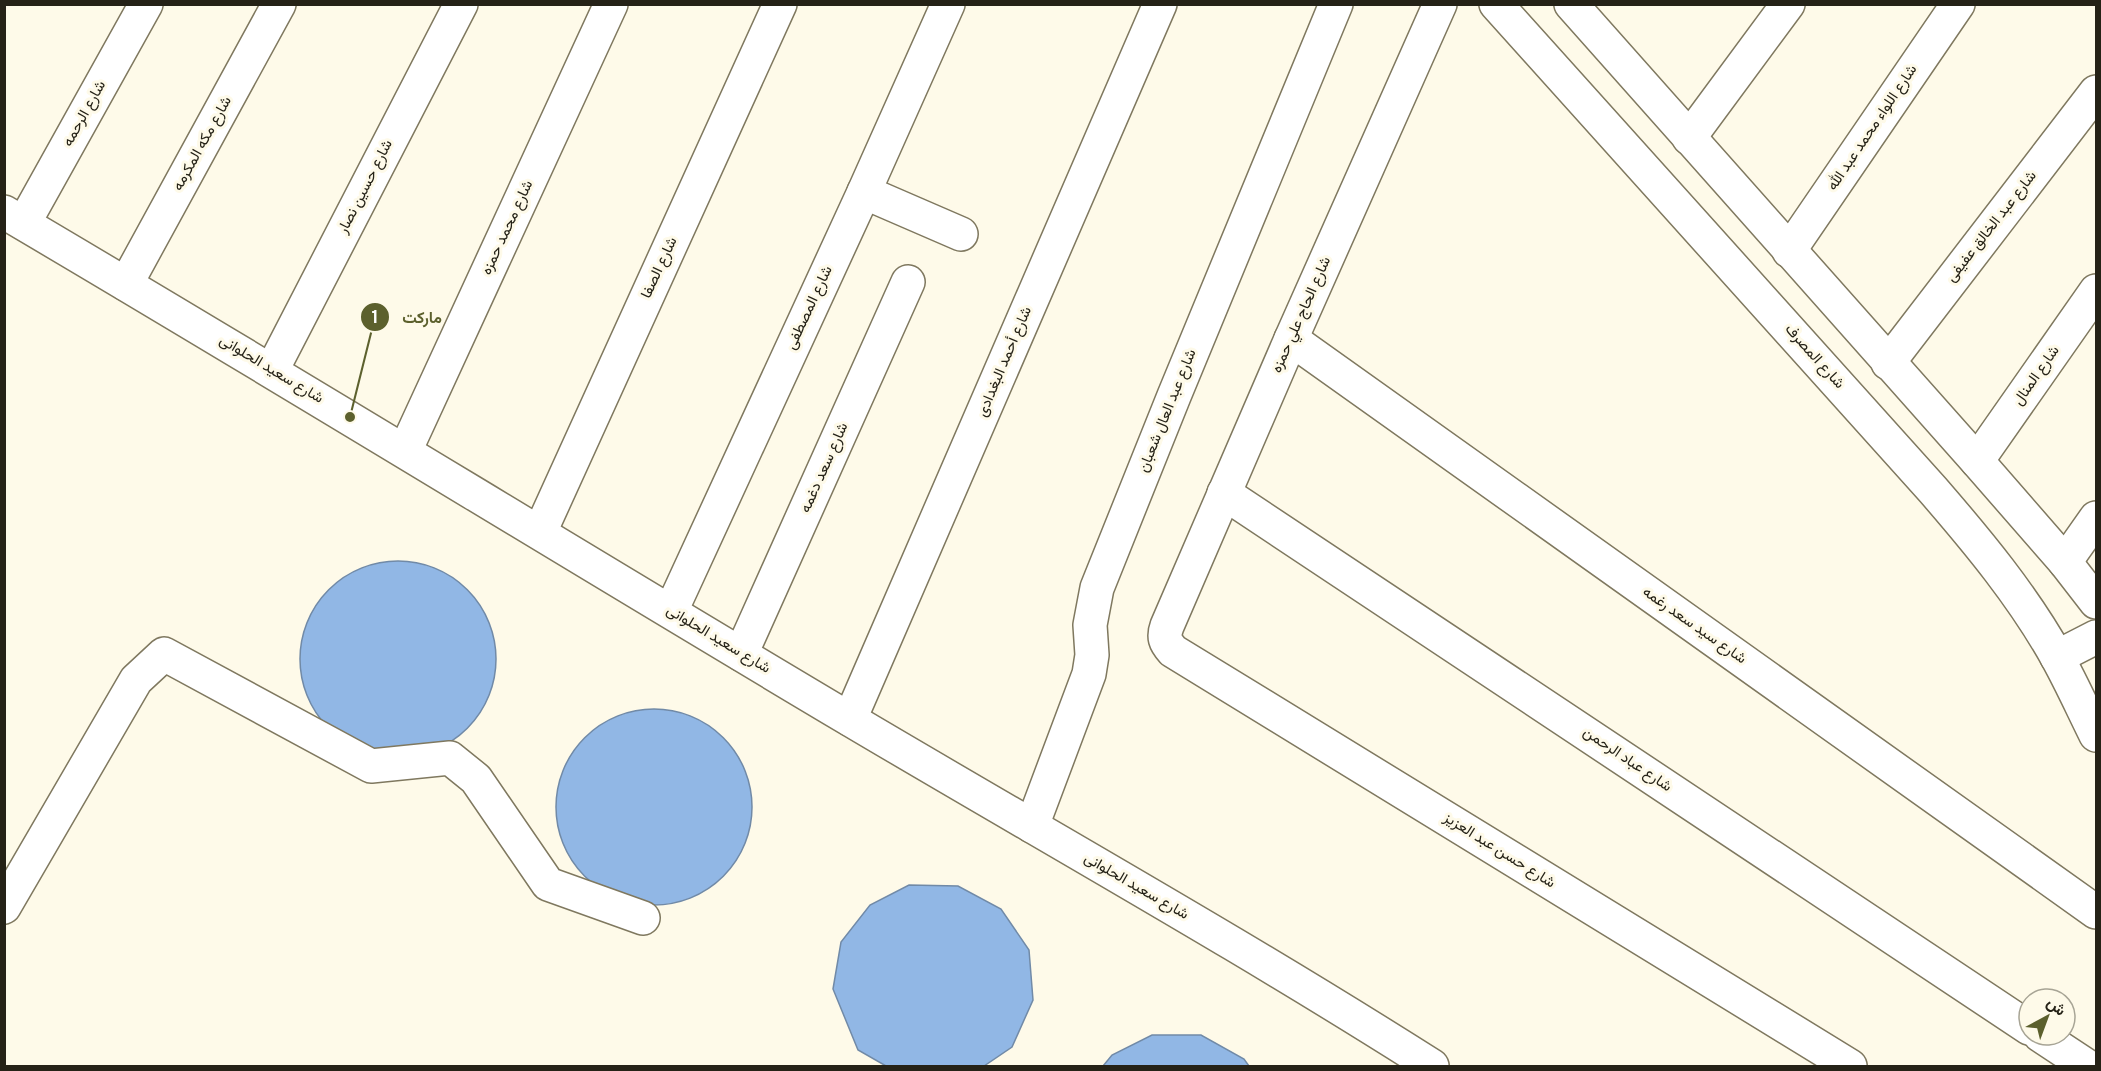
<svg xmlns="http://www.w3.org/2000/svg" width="2101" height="1071" font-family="Overpass,Vazirmatn,sans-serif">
<rect width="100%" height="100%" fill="#fefae9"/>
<!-- water -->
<g fill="#91b7e5" stroke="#718aa7" stroke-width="1.5">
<circle cx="398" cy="659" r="98"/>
<circle cx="654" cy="807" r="98"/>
<path d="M909,885L958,886L1001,909L1029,950L1033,1000L1012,1047L984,1066H886L858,1050L833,989L841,942L870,905Z"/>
<path d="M1152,1035H1201L1244,1059L1249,1066H1103L1112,1055Z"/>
</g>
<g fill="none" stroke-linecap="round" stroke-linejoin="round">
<defs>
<g id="minor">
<path d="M1440,4L1291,339L1167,626C1163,637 1165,642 1173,651L1850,1066"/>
<path d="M1496,4L1933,490C1978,542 2023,596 2057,657C2071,682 2083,709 2096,735"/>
<path d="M1571,4L1977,461L2065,562L2096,602"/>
<path d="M1689,138L1788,4"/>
<path d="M864,192L961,234"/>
<path d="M4,212C288,379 568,552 851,720C1045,835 1242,945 1432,1066"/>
<path d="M24,223L146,4"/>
<path d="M1789,251L1958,4"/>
<path d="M126,284L279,4"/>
<path d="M1291,339L2096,912"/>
<path d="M1888,363L2096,92"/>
<path d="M272,370L461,4"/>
<path d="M405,451L611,4"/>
<path d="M1977,461L2096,291"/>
<path d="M1224,493L2029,1028"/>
<path d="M540,532L780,4"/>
<path d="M2065,562L2096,518"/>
<path d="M671,611L864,192L948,4"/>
<path d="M741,654L908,282"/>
<path d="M2057,657L2096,637"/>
<path d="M850,719L1160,4"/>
<path d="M1032,826L1089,674L1092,655L1090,625L1097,588L1174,396L1336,4"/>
<path d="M4,907L136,680L164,654L371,766L450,758L476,779L548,884L643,918"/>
<path d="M2040,1035L2087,1066"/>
</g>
</defs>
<!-- minor casing -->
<use href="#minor" stroke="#7f785f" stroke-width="36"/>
<!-- minor -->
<use href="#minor" stroke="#fff" stroke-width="33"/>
</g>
<g text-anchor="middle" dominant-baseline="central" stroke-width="6" stroke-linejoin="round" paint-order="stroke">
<!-- street labels -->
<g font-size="15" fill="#252217" stroke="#fefae9">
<text transform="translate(85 114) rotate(-61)">شارع الرحمه</text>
<text transform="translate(1873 128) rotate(-56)">شارع اللواء محمد عبد الله</text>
<text transform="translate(203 144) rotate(-61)">شارع مكه المكرمه</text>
<text transform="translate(366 187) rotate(-63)">شارع حسين نصار</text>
<text transform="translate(1992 227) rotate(-52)">شارع عبد الخالق عفيفى</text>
<text transform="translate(508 228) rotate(-65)">شارع محمد حمزه</text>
<text transform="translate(660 268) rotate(-65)">شارع الصفا</text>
<text transform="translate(810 308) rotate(-65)">شارع المصطفى</text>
<text transform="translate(1302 315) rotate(-66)">شارع الحاج علي حمزه</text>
<text transform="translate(1814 357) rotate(48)">شارع المصرف</text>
<text transform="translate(1005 362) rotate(-67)">شارع أحمد البغدادى</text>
<text transform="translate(271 370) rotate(31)">شارع سعيد الحلوانى</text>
<text transform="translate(2037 376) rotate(-55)">شارع المنال</text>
<text transform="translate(1168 411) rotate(-68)">شارع عبد العال شعبان</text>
<text transform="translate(825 468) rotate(-66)">شارع سعد دغمه</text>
<text transform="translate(1694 626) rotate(35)">شارع سيد سعد رغمه</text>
<text transform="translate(718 640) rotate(31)">شارع سعيد الحلوانى</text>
<text transform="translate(1627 760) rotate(34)">شارع عباد الرحمن</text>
<text transform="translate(1499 851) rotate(32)">شارع حسن عبد العزيز</text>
<text transform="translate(1136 887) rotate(30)">شارع سعيد الحلوانى</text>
</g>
</g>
<!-- callouts -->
<path fill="none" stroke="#5c602d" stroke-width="2" d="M350 417L375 317"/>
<g fill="#5c602d" stroke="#fefae9" stroke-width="2">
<circle cx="350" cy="417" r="6"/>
<circle cx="375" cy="317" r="15"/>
</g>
<g font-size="18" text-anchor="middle" font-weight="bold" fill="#fff">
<text x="375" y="323">1</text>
</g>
<g font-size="16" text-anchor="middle" font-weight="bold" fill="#5c602d" stroke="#fefae9" stroke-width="6" stroke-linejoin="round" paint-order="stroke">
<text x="422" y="323">ماركت</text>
</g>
<!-- border -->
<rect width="2101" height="1071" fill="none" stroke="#252217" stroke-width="12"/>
<!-- north arrow -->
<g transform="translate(2047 1017) rotate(41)"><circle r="28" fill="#fefae9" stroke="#a7a495" stroke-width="1.5"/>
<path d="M0-4.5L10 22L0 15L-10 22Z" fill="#5c602d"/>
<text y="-9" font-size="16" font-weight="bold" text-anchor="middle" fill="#252217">ش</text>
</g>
</svg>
